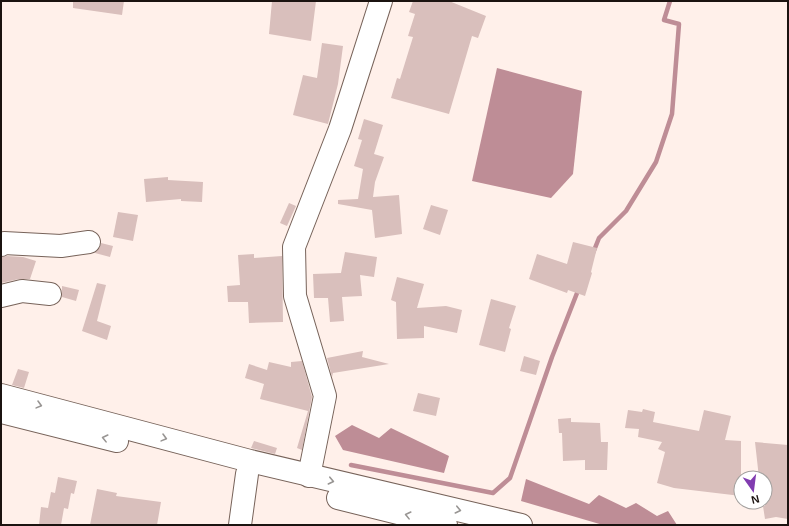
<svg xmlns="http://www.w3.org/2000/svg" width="789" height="526" font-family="Helvetica,sans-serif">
<rect width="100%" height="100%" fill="#fff0ea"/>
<!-- water -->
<g fill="#be8d96">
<path d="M497,68L582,91L573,174L551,198L472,181Z"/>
<path d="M352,425L379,438L391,428L449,456L444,473L343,450L335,436Z"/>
<path d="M526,479L589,504L599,495L626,508L636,503L657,516L668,511L677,525H603L521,501Z"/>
</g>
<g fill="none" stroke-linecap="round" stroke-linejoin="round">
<!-- stream -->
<g stroke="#be8d96" stroke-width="4.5">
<path d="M593,253L599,238L626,211L656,162L672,114L679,24L664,20L670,1"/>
<path d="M351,465L493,493L510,478L552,357L579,288"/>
</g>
</g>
<!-- building -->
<g fill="#d9bfbc">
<path d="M73,1H124L122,15L73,8Z"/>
<path d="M272,1H316L311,41L269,34Z"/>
<path d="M413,1H449L486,16L478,38L472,36L449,114L391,98L397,78L400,79L413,37L408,36L415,14L409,12Z"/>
<path d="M322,43L343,46L338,84L328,124L293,115L303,75L317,78Z"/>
<path d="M364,119L383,125L374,154L384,157L375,182L373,197L399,195L402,234L375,238L372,210L338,204V200L358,199L363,169L354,166L362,140L358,139Z"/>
<path d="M168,177V180L203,182L202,202L181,201V199L146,202L144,179Z"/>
<path d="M289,203L296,206L287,226L280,223Z"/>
<path d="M431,205L448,210L440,235L423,229Z"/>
<path d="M118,212L138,215L133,241L113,237Z"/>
<path d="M573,242L597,248L591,272L592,273L585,296L568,290L567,293L529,279L537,254L567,264Z"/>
<path d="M101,243L113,246L110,257L95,253L100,247Z"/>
<path d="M345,252L377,257L374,277L360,275L362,296L342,297L344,321L330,322L328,298H314L313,274L341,273Z"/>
<path d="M254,254V258L282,256L283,322L249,323L248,302H228L227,286L240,285L238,255Z"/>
<path d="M7,256L23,257L36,261L30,279H19L1,283V257Z"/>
<path d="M397,277L424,284L417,308L446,306L462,310L457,333L424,326V338L397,339L396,302L391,300Z"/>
<path d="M97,283L106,285L97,321L111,326L107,340L82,331Z"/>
<path d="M62,286L79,290L76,301L62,297Z"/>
<path d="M491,299L516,306L509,328L511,329L505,352L479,345Z"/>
<path d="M363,351L362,357L389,364L333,373L332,377L327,358Z"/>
<path d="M524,356L540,361L536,375L520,371Z"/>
<path d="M302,361L312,397L302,450L297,448L308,411L260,399L264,384L245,378L249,364L267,370L269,362L291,367V362Z"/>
<path d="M18,369L29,372L24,388L12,385Z"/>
<path d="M418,393L440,398L436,416L413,411Z"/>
<path d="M643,409L655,412L653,422L699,431L704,410L731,416L725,440L741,441V496L674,488L657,483L665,452L658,449L662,442L638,437L639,429L625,428L628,410L642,412Z"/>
<path d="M571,418V422L600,423L601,442H608L607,470H585V460L563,461L562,433H559L558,419Z"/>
<path d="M254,441L277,448L275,454L251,448Z"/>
<path d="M755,442L788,445V519L776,517L765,519L763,506H765V478H759Z"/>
<path d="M58,477L77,481L74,494L71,493L68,509L64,508L61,525H39L41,507L48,508L51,492L55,493Z"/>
<path d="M97,489L117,493L116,496L161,502L157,525H90Z"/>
</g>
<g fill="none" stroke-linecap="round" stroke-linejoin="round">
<defs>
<g id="minor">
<path d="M1,245L4,243L61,246L89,242"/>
<path d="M1,296L22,291L50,294"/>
<path d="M309,476L325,396L295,296L294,247L340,129L381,1"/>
<path d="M240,525L247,474"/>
</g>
<g id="highway">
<path d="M1,395L250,461L521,525"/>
<path d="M1,412L117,441"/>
<path d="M338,498L446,525"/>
</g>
</defs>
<!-- minor casing -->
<use href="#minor" stroke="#77635a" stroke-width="24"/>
<!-- highway casing -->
<use href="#highway" stroke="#77635a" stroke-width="24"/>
<!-- minor -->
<use href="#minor" stroke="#fff" stroke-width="22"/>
<!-- highway -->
<use href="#highway" stroke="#fff" stroke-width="22"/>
</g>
<!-- one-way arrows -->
<defs><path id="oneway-chevron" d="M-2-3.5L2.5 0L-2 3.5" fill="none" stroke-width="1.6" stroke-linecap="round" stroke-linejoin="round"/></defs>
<g stroke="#989593">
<use href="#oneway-chevron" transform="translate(39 405) rotate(15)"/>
<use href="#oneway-chevron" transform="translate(105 438) rotate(-166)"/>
<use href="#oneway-chevron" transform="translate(164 438) rotate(15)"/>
<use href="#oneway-chevron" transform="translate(331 481) rotate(13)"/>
<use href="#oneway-chevron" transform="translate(458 510) rotate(13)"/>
<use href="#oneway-chevron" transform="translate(408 515) rotate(-166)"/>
</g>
<!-- border -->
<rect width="789" height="526" fill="none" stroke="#1b1310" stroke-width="4"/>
<!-- north arrow -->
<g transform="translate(753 490) rotate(166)"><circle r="19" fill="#ffffff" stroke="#a4a19f"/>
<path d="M0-3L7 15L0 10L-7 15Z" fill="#813cb0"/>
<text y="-6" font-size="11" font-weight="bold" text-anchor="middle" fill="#1b1310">N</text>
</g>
</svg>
